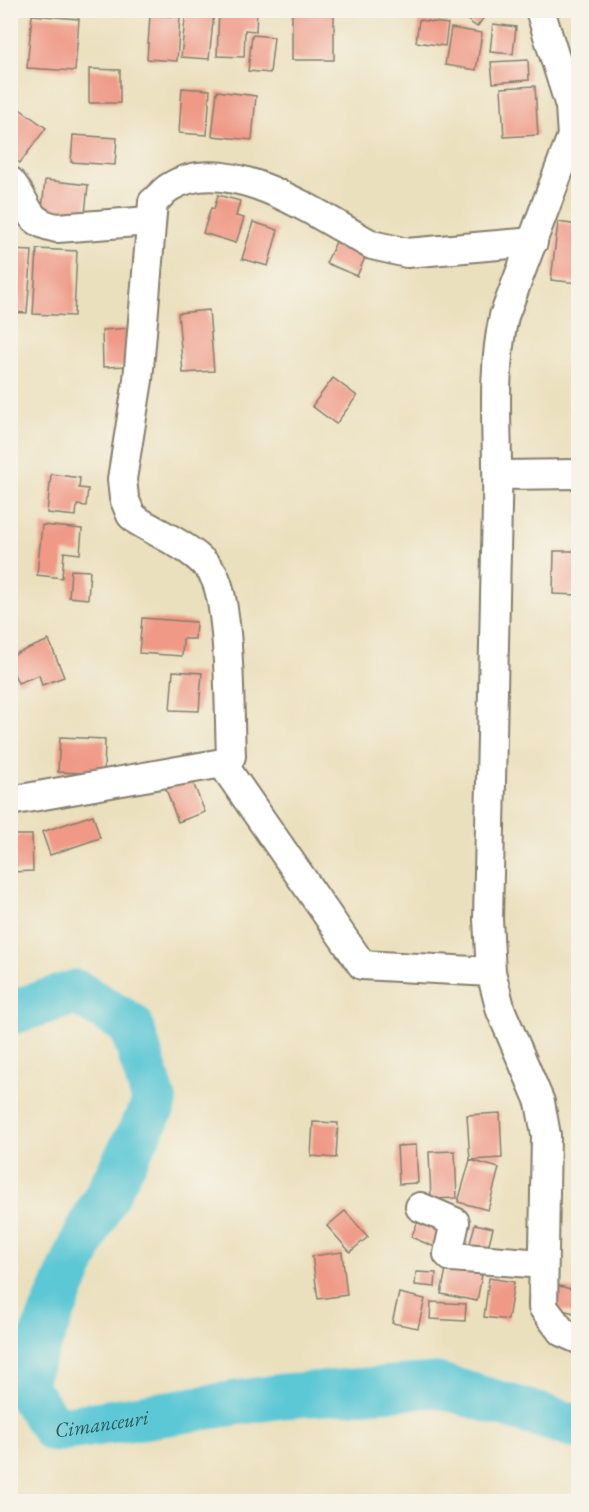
<svg xmlns="http://www.w3.org/2000/svg" width="589" height="1512" font-family="'EB Garamond',serif">
<rect width="100%" height="100%" fill="#f7f3e8"/>
<filter id="ink" filterUnits="userSpaceOnUse"><feTurbulence type="fractalNoise" baseFrequency=".0167" numOctaves="2"/><feDisplacementMap in="SourceGraphic" scale="12" xChannelSelector="R" yChannelSelector="G"/><feConvolveMatrix kernelMatrix="1 2 1 2 8 2 1 2 1" color-interpolation-filters="sRGB"/></filter>
<filter id="wash" filterUnits="userSpaceOnUse"><feTurbulence type="fractalNoise" baseFrequency=".008" numOctaves="4" result="noise"/><feDisplacementMap in="SourceGraphic" scale="24" xChannelSelector="R" yChannelSelector="G"/><feGaussianBlur stdDeviation="1.35" result="paint"/><feColorMatrix in="noise" values="0 0 0 0 0 0 0 0 0 0 0 0 0 0 0 0 0 1.4 0 .05"/><feComposite in="paint" operator="in"/></filter>
<g filter="url(#wash)">
<rect width="100%" height="100%" fill="#ebe0be"/>
<g fill="none" stroke-linecap="round" stroke-linejoin="round">
<!-- river -->
<path stroke="#5bc7d5" stroke-width="45" id="s1" d="M10,1013L76,992L131,1025L155,1103L87,1232L22,1383L54,1430L283,1396L437,1385L578,1427"/>
</g>
<g id="blocks">
<!-- building -->
<g fill="#ef9986">
<path d="M186,10L214,13L209,59L181,57Z"/>
<path d="M219,10H257L256,31L245,30L244,57L217,56Z"/>
<rect x="292" y="10" width="42" height="50"/>
<path d="M461,10H489L477,27L459,14Z"/>
<path d="M32,15L79,19L75,71L27,68Z"/>
<path d="M150,15L180,17L177,61L147,59Z"/>
<path d="M419,20L448,24L445,46L416,42Z"/>
<path d="M493,24L516,27L513,54L490,52Z"/>
<path d="M451,28L482,33L476,70L445,65Z"/>
<path d="M252,35L274,37L270,73L248,71Z"/>
<path d="M528,60L529,80L493,83L491,62Z"/>
<path d="M89,69L120,70V103H89Z"/>
<path d="M535,86L538,135L504,137L501,88Z"/>
<path d="M182,88L210,90L207,135L179,133Z"/>
<path d="M217,91L256,96L252,140L212,136Z"/>
<path d="M10,102L46,128L20,163L10,156Z"/>
<path d="M73,135L117,138L115,165L71,162Z"/>
<path d="M45,180L88,185L84,224L41,219Z"/>
<path d="M218,195L240,201L236,216L244,218L236,243L203,233L211,208L214,209Z"/>
<path d="M253,222L278,230L268,266L242,259Z"/>
<path d="M558,222L578,225V283L551,280Z"/>
<path d="M336,242L366,255L357,276L326,263Z"/>
<path d="M37,249L77,251L74,316L33,314Z"/>
<path d="M10,250L32,251L27,313L10,312Z"/>
<path d="M209,310L214,371L183,373L178,313Z"/>
<path d="M130,328L131,366L103,367L102,330Z"/>
<path d="M333,378L357,396L336,424L312,406Z"/>
<path d="M51,474L80,478L79,488L88,489L86,506L77,505L76,516L47,513Z"/>
<path d="M42,525L82,529L80,554L64,552L62,578L37,575Z"/>
<path d="M554,551H578V595L553,594Z"/>
<path d="M71,570L90,571L88,599L69,597Z"/>
<path d="M142,618L196,622L195,639H183L182,656L139,653Z"/>
<path d="M49,640L64,677L42,685L39,675L18,683L10,665V656Z"/>
<path d="M173,671L202,673L199,711L170,710Z"/>
<path d="M60,737L105,739L104,774L58,772Z"/>
<path d="M192,780L205,812L178,822L166,789Z"/>
<path d="M93,815L100,838L50,855L42,832Z"/>
<path d="M10,835H32L33,871L10,872Z"/>
<path d="M500,1113L502,1158L470,1160L499,1168L488,1210L458,1202L470,1160L467,1115Z"/>
<path d="M313,1122L338,1123L336,1158L311,1156Z"/>
<path d="M416,1145L418,1183L399,1184L397,1146Z"/>
<path d="M455,1151L457,1198L431,1199L429,1152Z"/>
<path d="M345,1211L368,1237L350,1252L327,1226Z"/>
<path d="M420,1217L445,1228L437,1248L411,1237Z"/>
<path d="M475,1224L493,1228L486,1255L468,1251Z"/>
<path d="M342,1252L347,1295L318,1299L312,1256Z"/>
<path d="M446,1269L482,1275L477,1301L441,1294Z"/>
<path d="M416,1272L436,1273L435,1287L415,1285Z"/>
<path d="M489,1278L514,1282L508,1320L484,1317Z"/>
<path d="M556,1285L578,1291V1314L550,1307Z"/>
<path d="M399,1293L425,1299L418,1328L392,1323Z"/>
<path d="M431,1302L466,1304L465,1321L430,1319Z"/>
<rect x="576" y="1360" width="2" height="16"/>
</g>
</g>
</g>
<g filter="url(#ink)">
<use href="#blocks" fill-opacity="0" stroke="#847e6d" stroke-width="1.5"/>
<g fill="none" stroke-linecap="round" stroke-linejoin="round">
<defs>
<g id="minor">
<path d="M540,10L570,106L572,136L504,316C490,379 499,442 497,506C494,644 491,782 488,919L491,972L501,1011L540,1102L546,1135L543,1307L562,1332L578,1339"/>
<path d="M10,181C30,203 22,221 57,228L150,221"/>
<path d="M498,475L578,474"/>
<path d="M222,763L362,965L491,972"/>
<path d="M10,801L228,762L231,756C229,717 231,603 213,574C198,550 161,535 138,521L131,515L124,498L122,479L138,380L153,202C159,198 164,190 170,187C229,150 320,217 372,245L407,253L533,242"/>
<path d="M420,1207L455,1222L448,1254L451,1257L543,1264"/>
</g>
</defs>
<!-- minor casing -->
<use href="#minor" stroke="#847e6d" stroke-width="32"/>
<!-- minor -->
<use href="#minor" stroke="#fff" stroke-width="28"/>
</g>
</g>
<g text-anchor="middle" dominant-baseline="central" stroke-width="4.5" stroke-linejoin="round" paint-order="stroke">
<!-- water labels -->
<g font-size="21" font-style="italic" fill="#32585d" stroke="#f7f3e8">
<text stroke="none"><textPath href="#s1" startOffset="630">Cimanceuri</textPath></text>
</g>
</g>
<!-- margin -->
<rect width="589" height="1512" fill="none" stroke="#f7f3e8" stroke-width="36"/>
</svg>
